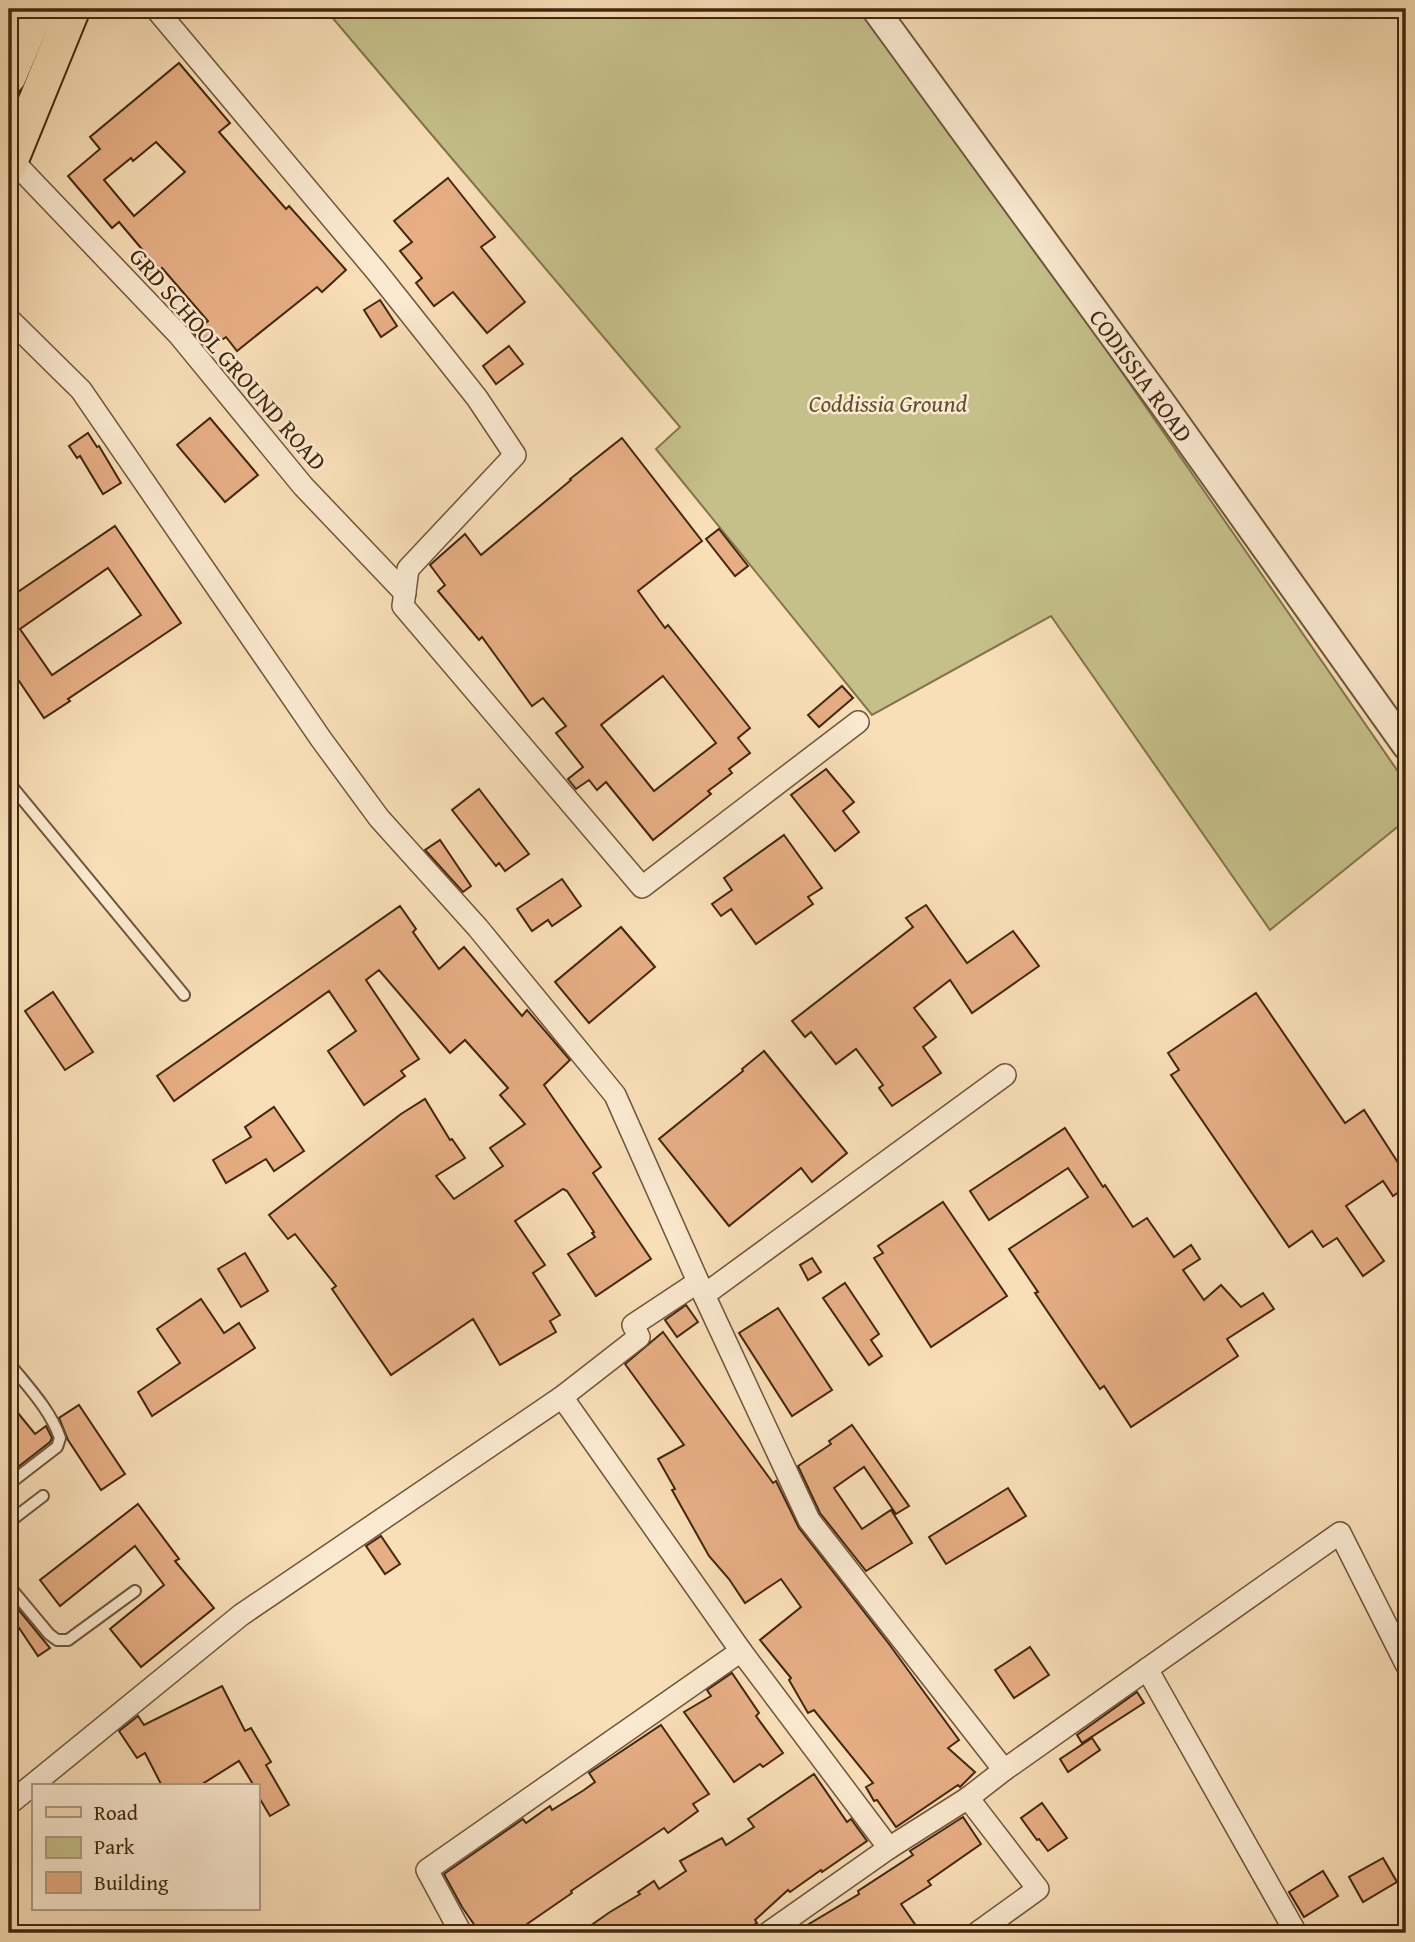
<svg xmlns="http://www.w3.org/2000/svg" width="1415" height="1942" font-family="'Gentium Book Plus',serif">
<rect width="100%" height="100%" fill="#f9dfb8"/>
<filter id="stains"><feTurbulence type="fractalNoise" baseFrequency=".00286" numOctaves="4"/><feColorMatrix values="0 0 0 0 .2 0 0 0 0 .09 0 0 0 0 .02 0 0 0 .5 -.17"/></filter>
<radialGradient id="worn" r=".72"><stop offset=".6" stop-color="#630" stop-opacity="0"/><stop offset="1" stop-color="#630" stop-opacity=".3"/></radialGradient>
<!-- green -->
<path fill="#c5c08a" stroke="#83744c" stroke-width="2" d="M325,9H861L1101,342L1406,783V820L1270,930L1051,616L872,715L656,449L680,427Z"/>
<!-- building -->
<g fill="#e7ae84" stroke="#41270e" stroke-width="2" fill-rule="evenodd">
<path d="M179,63L230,123L219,132L286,209L289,206L346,270L322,292L317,287L237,351L226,337L208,350L193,332L208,321L162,268L148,281L134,264L146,254L119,222L112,228L68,176L100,149L90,137ZM156,142L185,172L134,216L104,180L131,158L133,161Z"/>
<path d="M448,178L495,237L481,247L525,302L487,333L453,292L434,306L416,283L422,278L400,251L412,242L394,221Z"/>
<path d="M380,300L397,326L381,337L364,310Z"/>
<path d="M509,346L523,364L496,384L483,366Z"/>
<path d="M210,418L258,475L225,502L177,445Z"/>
<path d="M88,433L97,447L99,446L121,483L103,494L80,456L77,458L69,446Z"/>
<path d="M622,438L702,541L638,591L665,628L668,625L750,728L738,738L750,753L729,769L732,773L708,791L711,794L653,840L606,782L597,790L589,780L576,789L568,779L583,767L556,733L566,726L543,698L532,706L482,637L479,640L438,591L445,585L430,565L465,534L481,555L571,480L570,479ZM663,676L716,743L654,791L601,725Z"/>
<path d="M115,526L181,623L68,699L70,701L44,718L9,666V598ZM108,568L141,615L52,675L20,629Z"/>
<path d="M719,529L748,566L735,576L706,539Z"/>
<path d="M842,686L853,698L819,727L808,715Z"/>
<path d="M826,769L854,802L843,811L859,832L835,851L791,795Z"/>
<path d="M479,789L529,854L505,871L499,863L496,866L452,810Z"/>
<path d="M784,835L822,888L808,897L813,904L756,944L731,909L721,916L712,904L732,890L724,878Z"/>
<path d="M440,840L471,886L463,892L425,850Z"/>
<path d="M562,879L581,906L552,926L548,920L532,931L517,909Z"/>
<path d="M926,905L967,963L1013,931L1039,966L972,1013L950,980L914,1008L936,1037L923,1047L941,1073L892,1106L879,1088L883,1085L856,1049L836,1064L811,1032L805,1037L792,1021L913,927L906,918Z"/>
<path d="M400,906L416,929L413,932L439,969L464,947L522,1016L527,1010L570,1060L544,1085L601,1167L593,1173L651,1259L596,1296L568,1254L595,1237L592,1233L594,1232L567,1191L563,1189L515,1221L545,1265L533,1273L560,1315L550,1321L556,1332L500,1365L473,1319L391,1375L332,1289L336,1286L295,1234L288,1239L269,1215L401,1114L425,1099L450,1140L452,1139L465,1158L436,1176L454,1199L503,1166L490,1148L525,1124L500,1095L508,1088L465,1040L450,1053L379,970L366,980L419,1059L401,1071L405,1076L364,1105L328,1051L356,1031L329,991L174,1101L157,1076Z"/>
<path d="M621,927L655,967L589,1023L555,982Z"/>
<path d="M53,992L93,1052L65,1070L25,1011Z"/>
<path d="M1256,993L1345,1123L1364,1110L1406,1175V1187L1393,1196L1383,1181L1346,1206L1384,1261L1363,1276L1337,1238L1323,1247L1312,1231L1289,1247L1171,1075L1179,1070L1168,1053Z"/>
<path d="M764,1051L847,1153L812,1182L801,1168L729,1226L659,1139L743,1071L742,1069Z"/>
<path d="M274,1107L304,1151L274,1171L266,1159L226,1183L213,1160L251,1137L245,1127Z"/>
<path d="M1065,1128L1103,1187L1105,1185L1133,1227L1147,1218L1174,1257L1191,1245L1200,1259L1183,1270L1204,1300L1221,1285L1241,1307L1263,1293L1274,1309L1227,1339L1238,1356L1131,1427L1104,1386L1100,1389L1035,1293L1038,1292L1009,1249L1088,1197L1068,1168L989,1220L970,1191Z"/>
<path d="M943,1202L1007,1296L931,1347L874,1258L883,1253L878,1246Z"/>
<path d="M245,1253L268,1291L241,1307L218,1269Z"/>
<path d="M812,1258L821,1272L808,1280L800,1265Z"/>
<path d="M845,1283L879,1334L871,1340L882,1356L869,1365L823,1298Z"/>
<path d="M201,1299L224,1333L239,1323L255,1348L152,1416L138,1392L180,1363L157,1329Z"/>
<path d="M686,1305L698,1322L677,1337L665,1320Z"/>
<path d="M778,1308L832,1390L792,1416L739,1333Z"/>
<path d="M663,1332L773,1483L776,1481L799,1528L889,1644L959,1740L948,1748L975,1772L960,1787L958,1785L896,1827L877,1800L874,1801L866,1787L873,1783L814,1710L808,1713L789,1680L791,1678L760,1640L801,1607L781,1579L745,1603L729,1579L709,1556L672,1490L675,1489L658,1459L684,1445L625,1364Z"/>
<path d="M9,1402L35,1434L46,1426L52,1438L50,1442L9,1474Z"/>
<path d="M79,1405L125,1474L101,1490L68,1440L59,1418Z"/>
<path d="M852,1425L909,1506L896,1514L864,1467L834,1488L862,1529L891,1510L912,1543L866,1571L820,1513L798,1466L831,1444L829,1441Z"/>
<path d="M1008,1488L1026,1516L946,1564L929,1537Z"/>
<path d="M138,1504L179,1559L175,1561L214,1608L141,1667L110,1629L164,1585L135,1546L60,1606L40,1580Z"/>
<path d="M381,1536L400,1564L385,1574L366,1546Z"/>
<path d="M9,1598L50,1648L38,1656L9,1613Z"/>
<path d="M1030,1647L1049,1675L1014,1698L995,1670Z"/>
<path d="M732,1673L759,1713L756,1716L783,1753L763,1767L760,1764L734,1782L684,1712L711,1696L707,1690Z"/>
<path d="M222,1686L245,1731L251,1728L271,1762L266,1765L289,1805L270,1816L257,1794V1786H254L239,1761L199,1786H162L145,1753L137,1758L119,1731L138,1716L144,1725Z"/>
<path d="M1137,1692L1144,1703L1082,1743L1077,1735Z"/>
<path d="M661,1725L709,1794L693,1804L698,1811L668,1833L664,1828L571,1891L572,1893L514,1933H480L462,1907L444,1874L523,1819L526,1823L550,1806L552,1810L584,1790L595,1782L589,1773Z"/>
<path d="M1092,1738L1100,1750L1068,1772L1060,1759Z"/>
<path d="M814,1774L847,1822L851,1819L867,1841L822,1872L821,1870L790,1892L788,1890L755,1920L757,1923L739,1933H580L610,1912L640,1894L638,1892L654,1881L659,1889L686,1871L680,1861L722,1838L726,1845L754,1827L748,1819Z"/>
<path d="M1042,1803L1067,1838L1048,1851L1039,1839L1037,1840L1021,1818Z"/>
<path d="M963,1817L981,1844L928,1881L931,1885L901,1904L921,1933H794L859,1894L858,1891L913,1855L910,1851Z"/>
<path d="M1383,1858L1397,1882L1363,1902L1349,1877Z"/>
<path d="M1323,1871L1338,1896L1304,1917L1289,1892Z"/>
</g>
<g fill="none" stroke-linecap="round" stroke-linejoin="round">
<defs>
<g id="service">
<path d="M9,783L184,995"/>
<path d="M9,1363C27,1386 50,1409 60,1438L57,1447L9,1484"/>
<path d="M9,1522L43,1496"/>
<path d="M9,1586L49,1634L57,1640H68L135,1591"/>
</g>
<g id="minor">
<path d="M156,9L377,272L477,398L515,455L408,569L403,606L642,887L858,722"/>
<path d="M11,159L179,335L303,486L405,593"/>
<path d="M9,319L81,390L321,739L379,818L478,928L615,1095L704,1295L809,1520L1004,1770L968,1798"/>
<path d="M698,1282L633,1325L639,1337L562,1397L741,1651"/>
<path d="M704,1295L1005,1075"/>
<path d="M1147,1669L1296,1933"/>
<path d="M1004,1770L1340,1533L1406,1664"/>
<path d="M9,1804L241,1615L562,1397"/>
<path d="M889,1848L968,1798L1038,1889L977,1933"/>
<path d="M461,1933L427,1870L741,1651L889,1848L768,1933"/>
</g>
<g id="tertiary">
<path id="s1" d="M875,9L1162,403L1406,746"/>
</g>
<g id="primary">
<path d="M9,77L38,9"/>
<path d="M9,166L73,9"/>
</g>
</defs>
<!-- service casing -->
<use href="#service" stroke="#6f5538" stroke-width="14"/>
<!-- minor casing -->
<use href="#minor" stroke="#6f5538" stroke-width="24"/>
<!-- tertiary casing -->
<use href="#tertiary" stroke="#6f5538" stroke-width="30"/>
<!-- primary casing -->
<use href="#primary" stroke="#41270e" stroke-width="37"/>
<!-- service -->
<use href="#service" stroke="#fbead1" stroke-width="10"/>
<!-- minor -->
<use href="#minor" stroke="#fbead1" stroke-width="21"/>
<!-- tertiary -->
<use href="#tertiary" stroke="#fbead1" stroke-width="26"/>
<!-- primary -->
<use href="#primary" stroke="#f9dfb8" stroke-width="33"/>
</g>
<g text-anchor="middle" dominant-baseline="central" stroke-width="5" stroke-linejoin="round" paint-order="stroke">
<!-- street labels -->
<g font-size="24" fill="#41270e" stroke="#fbead1">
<text transform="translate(228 359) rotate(49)">GRD SCHOOL GROUND ROAD</text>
<text stroke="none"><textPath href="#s1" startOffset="453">CODISSIA ROAD</textPath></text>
</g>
<!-- park labels -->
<g font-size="24" font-style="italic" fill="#624d2d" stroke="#fbead1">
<text x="888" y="403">Coddissia Ground</text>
</g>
</g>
<!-- margin -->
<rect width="1415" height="1942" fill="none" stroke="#f9dfb8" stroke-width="35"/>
<rect x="10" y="10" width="1394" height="1921" fill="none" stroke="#41270e" stroke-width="3.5"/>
<rect x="18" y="18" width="1380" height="1907" fill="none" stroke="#41270e" stroke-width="2"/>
<!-- legend -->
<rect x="32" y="1784" width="228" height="126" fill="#fbead1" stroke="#b19c83" stroke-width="2"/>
<rect x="46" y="1807" width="35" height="10" fill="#f9dfb8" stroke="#b19c83" stroke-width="2"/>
<text x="94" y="1820" font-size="21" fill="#41270e">Road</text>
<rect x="46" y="1837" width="35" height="21" fill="#c5c08a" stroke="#b19c83" stroke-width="2"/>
<text x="94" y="1854" font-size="21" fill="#41270e">Park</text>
<rect x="46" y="1872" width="35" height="21" fill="#e7ae84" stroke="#b19c83" stroke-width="2"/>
<text x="94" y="1890" font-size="21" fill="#41270e">Building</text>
<rect width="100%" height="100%" filter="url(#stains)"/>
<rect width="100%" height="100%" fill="url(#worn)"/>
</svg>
